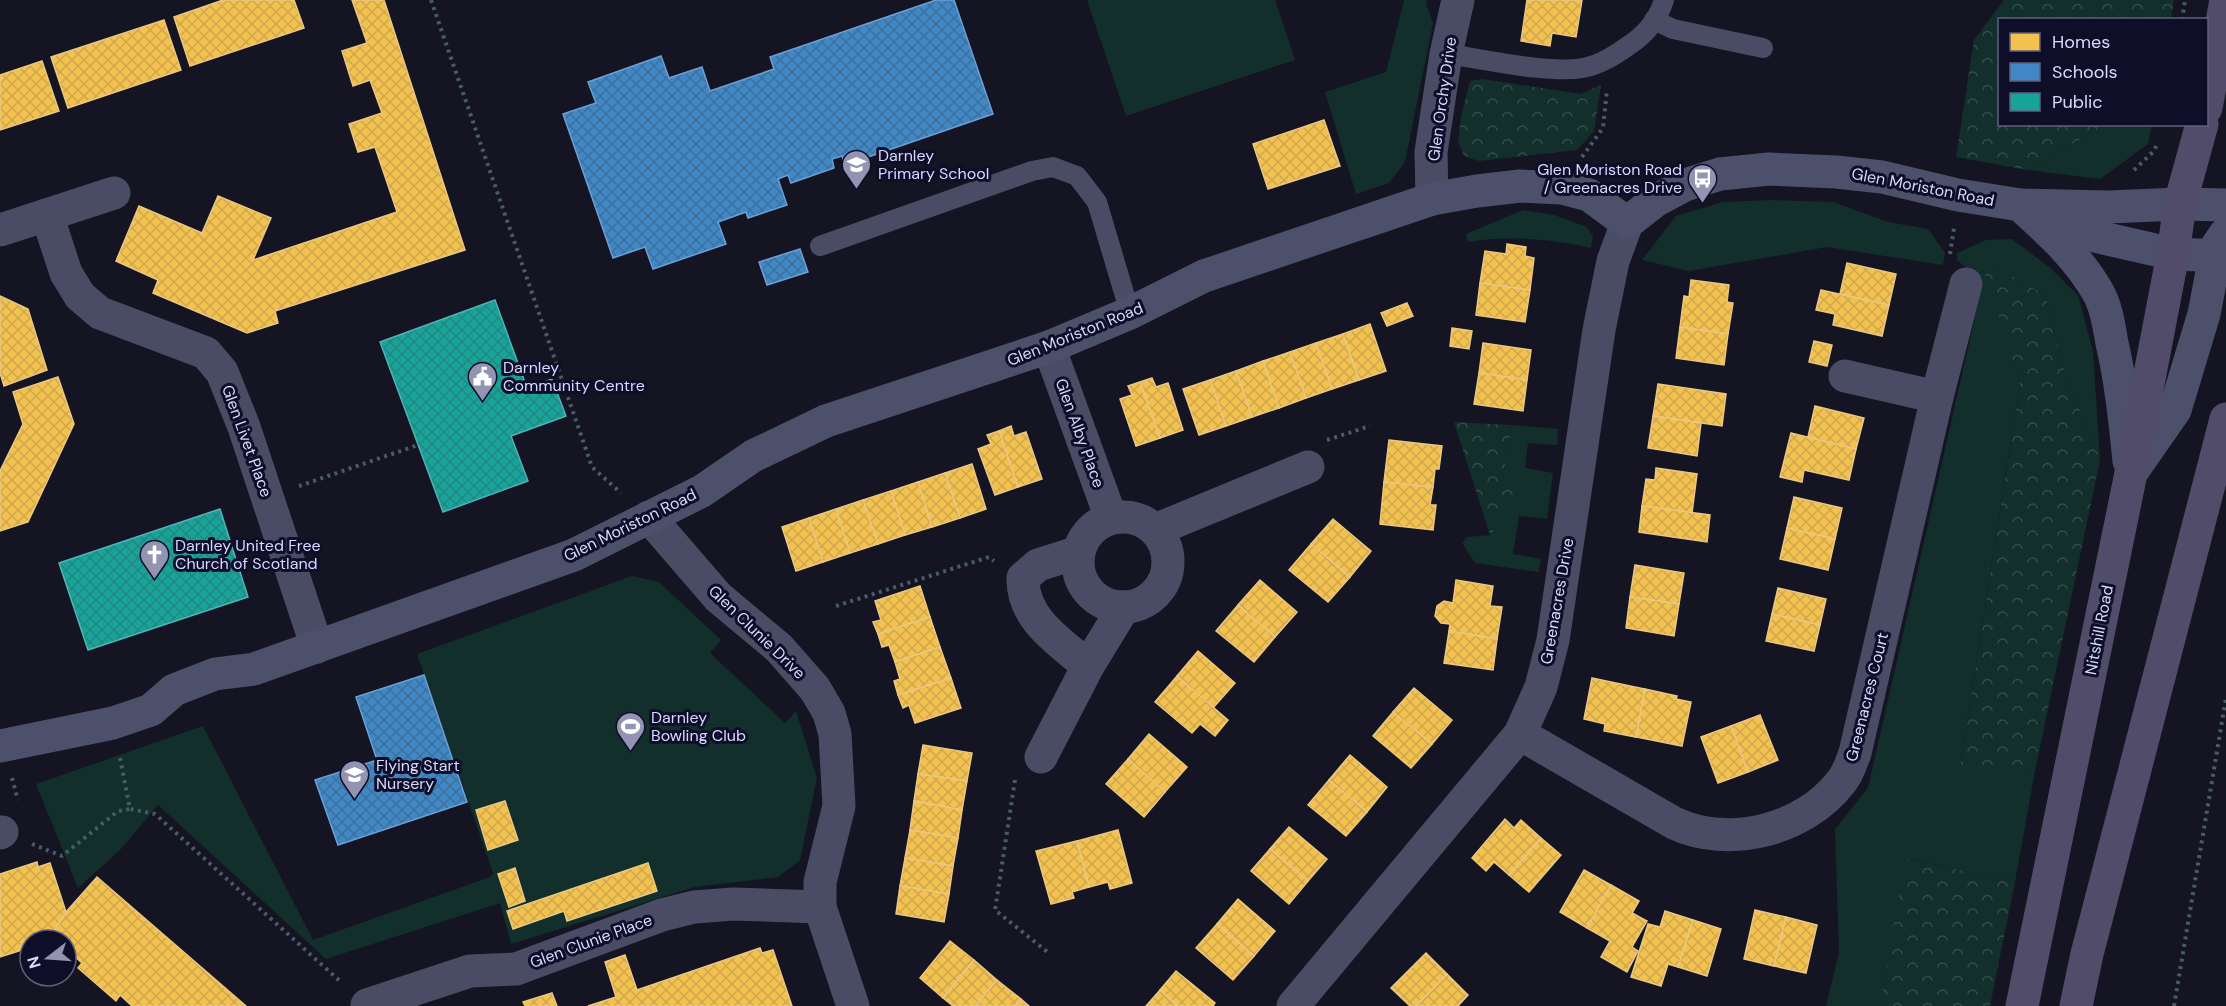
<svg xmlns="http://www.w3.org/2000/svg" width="2226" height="1006" font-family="'DM Sans',sans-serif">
<defs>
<pattern id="forest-crowns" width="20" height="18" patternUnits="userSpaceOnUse" patternTransform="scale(1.5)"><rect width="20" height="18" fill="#122f2b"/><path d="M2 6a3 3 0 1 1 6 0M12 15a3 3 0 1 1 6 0" fill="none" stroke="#344d4b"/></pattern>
<pattern id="homes-cross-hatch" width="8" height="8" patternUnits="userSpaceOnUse" patternTransform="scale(1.5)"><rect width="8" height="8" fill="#f2c14e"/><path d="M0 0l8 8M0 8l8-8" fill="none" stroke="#cea74e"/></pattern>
<pattern id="schools-cross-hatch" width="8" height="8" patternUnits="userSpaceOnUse" patternTransform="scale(1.5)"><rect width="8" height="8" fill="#3f88c5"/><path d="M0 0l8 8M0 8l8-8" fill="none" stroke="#3f6f9b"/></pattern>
<pattern id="public-cross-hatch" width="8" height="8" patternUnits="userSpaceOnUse" patternTransform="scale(1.5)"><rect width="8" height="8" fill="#17a398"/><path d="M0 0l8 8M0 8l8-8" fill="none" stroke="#238681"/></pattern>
</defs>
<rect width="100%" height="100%" fill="#151423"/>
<!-- grass -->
<g fill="#122f2b">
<path d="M1087,0H1275L1295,60L1126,116Z"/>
<path d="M1404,0H1427L1426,4L1433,23L1405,162L1389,183L1356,194L1325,92L1386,72Z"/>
<path d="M2105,125H2152L2148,144L2100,179L2028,170Z"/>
<path d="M1771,200L1833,202L1888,222L1928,229L1945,253L1943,265L1827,247L1689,271L1642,260L1676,216L1723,202Z"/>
<path d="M1523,210L1554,215L1587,227L1593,236L1591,248C1552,239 1507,235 1468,242L1466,234Z"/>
<path d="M2012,239L2048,266L2078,295L2093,351L2100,460L2067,379L2045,295L1980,258L2020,383L1960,766L2035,771L2015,882L1906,858L1880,1006H1826L1839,952L1835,829L1868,788L1983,282L1957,260V253L1986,240Z"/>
<path d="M1512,425L1558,429L1557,445L1528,443L1525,468L1553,473L1547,519L1519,516L1513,554L1541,559L1539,572L1475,563L1462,543L1467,537L1490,535L1503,479Z"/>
<path d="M632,576L659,582L721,640L710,653L785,723L796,711L817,778L800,860L778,877L695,887L511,944L500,903L326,959L158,805L120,850L78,888L36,784L203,726L313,940L490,877L493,873L417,654Z"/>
</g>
<!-- forest -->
<g fill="url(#forest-crowns)">
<path d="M2004,0H2174L2171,19L2000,20V124L2105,125L2028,170L1956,157L1974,40Z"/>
<path d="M1482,79L1581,94L1601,85L1594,131L1577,150L1479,161L1464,156L1458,142L1461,116L1470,81Z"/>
<path d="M1979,257L2045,295L2067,379L2100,460L2035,771L1960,767L2020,383Z"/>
<path d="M1454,422L1512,425L1503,479L1521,497L1490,535Z"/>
<path d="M1905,858L2015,882L1990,1006H1880Z"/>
</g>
<!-- homes -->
<g fill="url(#homes-cross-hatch)" stroke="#eac883" stroke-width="1.5">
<path d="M223,0H294L304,28L190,66L174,17Z"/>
<path d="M352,0H384L465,250L275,311L278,323L247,333L153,293L158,280L116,261L139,206L202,233L218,196L271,218L253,260L397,212L375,147L358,152L349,124L382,113L370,80L353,86L342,51L367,43Z"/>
<path d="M1527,0H1582L1576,37L1552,33L1550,46L1521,41Z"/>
<path d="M164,20L181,70L68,108L51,57Z"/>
<path d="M42,61L59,111L0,130V75Z"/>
<path d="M1324,120L1340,166L1268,189L1253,144Z"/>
<path d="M1507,244L1526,247L1525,256L1534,258L1530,290L1480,283L1485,251L1506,254Z"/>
<path d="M1847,263L1896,274L1889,305L1840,294Z"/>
<path d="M1691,280L1729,285L1727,302L1733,303L1728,334L1680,327L1684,296L1689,297Z"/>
<path d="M1480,283L1530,290L1525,322L1476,315Z"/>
<path d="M1821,290L1889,305L1882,336L1833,325L1835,314L1816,310Z"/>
<path d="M0,296L28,309L47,370L4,386L0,373Z"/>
<path d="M1407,303L1413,316L1387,326L1381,313Z"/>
<path d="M1370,324L1386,371L1359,380L1343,334Z"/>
<path d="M1680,327L1728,334L1724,365L1676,358Z"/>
<path d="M1452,328L1472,331L1469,349L1450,346Z"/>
<path d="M1343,334L1359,380L1332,389L1316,343Z"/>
<path d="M1814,341L1832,345L1827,366L1809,362Z"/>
<path d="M1316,343L1332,389L1306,398L1290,352Z"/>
<path d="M1483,343L1531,350L1527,380L1479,373Z"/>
<path d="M1290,352L1306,398L1279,408L1263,361Z"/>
<path d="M1263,361L1279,408L1252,417L1236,371Z"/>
<path d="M1236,371L1252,417L1226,426L1210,380Z"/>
<path d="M1479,373L1527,380L1523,411L1474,404Z"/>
<path d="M58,377L74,424L28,522L0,531V471L23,424L13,392Z"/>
<path d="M1152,378L1156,387L1168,383L1183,430L1160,438L1140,382Z"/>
<path d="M1210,380L1226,426L1199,435L1183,389Z"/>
<path d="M1140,382L1160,438L1136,446L1120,399L1132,395L1128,386Z"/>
<path d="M1658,384L1726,394L1722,426L1653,416Z"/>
<path d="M1815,406L1864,418L1856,449L1808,437Z"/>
<path d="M1653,416L1701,423L1697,456L1648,448Z"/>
<path d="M1011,426L1014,436L1026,432L1042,479L1018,487L999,431Z"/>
<path d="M999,431L1018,487L995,495L978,449L991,444L987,435Z"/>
<path d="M1791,433L1856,449L1849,480L1804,470L1802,482L1780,477Z"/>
<path d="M1389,440L1442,446L1439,469H1435L1433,487L1384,482Z"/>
<path d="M972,464L986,509L960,518L945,473Z"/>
<path d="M1656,468L1697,474L1692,513L1642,506L1646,479L1655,480Z"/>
<path d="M945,473L960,518L932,527L918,482Z"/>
<path d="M918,482L932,527L905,535L891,491Z"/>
<path d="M1384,482L1433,487L1430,505H1436L1433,530L1380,524Z"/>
<path d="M891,491L905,535L878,544L863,500Z"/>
<path d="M1794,497L1842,508L1835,539L1787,528Z"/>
<path d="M863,500L878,544L850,553L836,509Z"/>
<path d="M1642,506L1710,515L1707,542L1639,532Z"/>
<path d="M836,509L850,553L823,562L809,518Z"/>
<path d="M809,518L823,562L796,571L782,527Z"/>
<path d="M1333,519L1371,551L1350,577L1311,544Z"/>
<path d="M1787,528L1835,539L1828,570L1780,559Z"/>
<path d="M1311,544L1350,577L1328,602L1289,570Z"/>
<path d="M1635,565L1684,573L1679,604L1630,597Z"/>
<path d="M1260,580L1297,612L1275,637L1238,605Z"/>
<path d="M1456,580L1493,586L1490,606L1502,607L1497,639L1449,631L1450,624L1441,623L1435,616L1437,606L1444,601L1453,603Z"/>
<path d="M920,586L930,617L878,634L873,622L881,620L875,601Z"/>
<path d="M1778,588L1826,599L1820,625L1772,614Z"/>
<path d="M1630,597L1679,604L1674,636L1626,628Z"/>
<path d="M1238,605L1275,637L1254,662L1216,631Z"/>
<path d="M1772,614L1820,625L1814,651L1766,641Z"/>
<path d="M930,617L940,647L895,662L889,645L882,647L878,634Z"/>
<path d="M1449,631L1497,639L1493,670L1444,663Z"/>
<path d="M940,647L951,678L898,695L894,681L900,679L895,662Z"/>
<path d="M1198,651L1235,683L1213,708L1177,676Z"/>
<path d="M1177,676L1228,720L1215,736L1200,724L1192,733L1155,702Z"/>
<path d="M951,678L961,708L915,723L909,705L903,708L898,695Z"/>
<path d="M1592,678L1645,689L1636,737L1604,731L1605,724L1584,719Z"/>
<path d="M1414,688L1452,720L1432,744L1393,712Z"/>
<path d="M1645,689L1677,696L1676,699L1691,702L1682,746L1636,737Z"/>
<path d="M1393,712L1432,744L1411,768L1373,736Z"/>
<path d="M1760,715L1778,760L1748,772L1731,726Z"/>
<path d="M1731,726L1748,772L1718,783L1701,737Z"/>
<path d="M1149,734L1187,767L1165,792L1128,759Z"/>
<path d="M923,745L972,753L967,781L918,774Z"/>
<path d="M1350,755L1387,787L1367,812L1329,780Z"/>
<path d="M1128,759L1165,792L1144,817L1106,784Z"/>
<path d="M918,774L967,781L962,810L914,801Z"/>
<path d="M1329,780L1367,812L1346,836L1308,805Z"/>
<path d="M505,801L518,840L488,850L476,810Z"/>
<path d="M914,801L962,810L958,838L910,830Z"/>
<path d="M1505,819L1514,828L1521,820L1541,838L1509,875L1494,862L1486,871L1472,858Z"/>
<path d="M1289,827L1327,859L1308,881L1270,849Z"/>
<path d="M910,830L958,838L953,866L905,858Z"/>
<path d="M1118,830L1132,883L1110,889L1108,882L1089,887L1077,841Z"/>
<path d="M1541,838L1561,855L1529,892L1509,875Z"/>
<path d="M1077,841L1089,887L1072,892L1074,898L1051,904L1036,851Z"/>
<path d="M1270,849L1308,881L1289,904L1251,871Z"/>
<path d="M905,858L953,866L949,894L900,886Z"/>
<path d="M37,862L38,867L50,863L66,912L51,936L30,940V942L21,945L22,950L0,957V874Z"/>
<path d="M648,863L657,891L567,921L564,911L513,929L507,911Z"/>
<path d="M515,868L525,901L509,907L498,874Z"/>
<path d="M1584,870L1611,885L1587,928L1560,912Z"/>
<path d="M97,877L246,1006H132L120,995L116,1001L78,968L82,963L66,949V940H56L51,936L66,912Z"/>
<path d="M1611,885L1639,901L1632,913L1647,921L1632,947L1638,951L1627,972L1601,957L1610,941L1587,928Z"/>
<path d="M900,886L949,894L944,922L896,914Z"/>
<path d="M1238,899L1275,931L1254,956L1217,924Z"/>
<path d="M1755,910L1786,917L1774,966L1744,959Z"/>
<path d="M1665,911L1693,920L1678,967L1668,964L1661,986L1631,977L1648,924L1660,927Z"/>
<path d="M1786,917L1817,925L1806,973L1774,966Z"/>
<path d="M1693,920L1721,929L1707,976L1678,967Z"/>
<path d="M1217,924L1254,956L1233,980L1196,948Z"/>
<path d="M950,941L974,960L943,998L920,978Z"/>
<path d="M760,948L762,953L773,950L792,1006H588L616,997L605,962L625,955L637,990Z"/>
<path d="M1426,953L1447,974L1416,1006H1410L1391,988Z"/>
<path d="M974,960L997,980L975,1006H953L943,998Z"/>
<path d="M1176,971L1215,1003L1213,1006H1178L1160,990Z"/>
<path d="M1447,974L1468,995L1458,1006H1416Z"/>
<path d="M997,980L1021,999L1015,1006H975Z"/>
<path d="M1160,990L1178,1006H1146Z"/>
<path d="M552,993L557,1006H525L523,1002Z"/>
<path d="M1021,999L1029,1006H1015Z"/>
</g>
<!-- schools -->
<g fill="url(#schools-cross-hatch)" stroke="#6da0d6" stroke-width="1.5">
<path d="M936,0H954L993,114L845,165L842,156L832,159L834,168L791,183L788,175L778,179L787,205L748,218L746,212L718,222L726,244L653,269L645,247L613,258L563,114L596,103L588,82L661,56L669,78L702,67L710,91L774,69L770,57Z"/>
<path d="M800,249L808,272L767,285L759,262Z"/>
<path d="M424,675L467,802L338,845L315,780L377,760L356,697Z"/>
</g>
<!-- public -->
<g fill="url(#public-cross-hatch)" stroke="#51b3b7" stroke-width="1.5">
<path d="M495,300L527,388L552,379L566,416L511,436L528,481L443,512L380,342Z"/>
<path d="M220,509L248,597L88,650L59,563Z"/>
</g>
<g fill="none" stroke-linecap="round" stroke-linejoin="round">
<!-- path -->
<g stroke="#485c67" stroke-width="4" stroke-dasharray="3 4.5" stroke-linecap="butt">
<path d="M431,0L592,467L621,493"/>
<path d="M2182,20L2185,0"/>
<path d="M1582,157L1603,128L1607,90"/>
<path d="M2134,170L2154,151L2158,142"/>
<path d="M1950,254L1954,228"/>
<path d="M1327,440L1370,426"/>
<path d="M299,486L418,445"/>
<path d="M836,606L989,557L994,561"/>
<path d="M120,758L130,809L155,814L342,983"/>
<path d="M12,778L18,800"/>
<path d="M1015,780L995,910L1050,954"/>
<path d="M32,844L62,856L118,811L130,809"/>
<path d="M2174,1006L2226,698"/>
</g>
<!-- lane -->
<g stroke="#494c64" stroke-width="20">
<path d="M1654,20L1673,29L1763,48"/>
<path d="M1446,54C1485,59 1546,74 1583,68C1600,65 1615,55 1628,46C1645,35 1658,20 1664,0"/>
<path d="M820,246L1032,171L1053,167L1077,176L1097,202L1130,313"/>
</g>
<!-- street -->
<g stroke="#494c64" stroke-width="33">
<path d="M1432,199L1431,152L1446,54L1458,0"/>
<path d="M47,215L66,273L80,296L100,313L206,353L222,372L244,427L317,647"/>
<path d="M0,230L114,193"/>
<path d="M1049,347L1111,518"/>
<path d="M1845,376L1937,397"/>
<circle cx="1123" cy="562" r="45"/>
<path d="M649,517L718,597L779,648L815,689L829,713L835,734L839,806L820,882V907L853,1006"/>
<path d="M1155,530L1308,467"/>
<path d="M1079,552L1038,565L1023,578C1022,619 1060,642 1088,666"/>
<path d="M1520,734L1674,823C1729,849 1804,830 1841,782C1848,774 1851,763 1855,753L1937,397L1966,284"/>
<path d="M1041,757L1088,666L1124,607"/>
<path d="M0,833L2,832"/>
<path d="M367,1005L470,971L516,969L662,915L694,907L733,904L820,907"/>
<path d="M1293,1006L1520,734L1541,687L1553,640L1599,330L1613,261L1627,223"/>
</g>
<!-- secondary -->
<g stroke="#4c506a" stroke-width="33">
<path d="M2020,205C2050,232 2079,258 2099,294C2107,309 2109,327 2112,343C2121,382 2125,421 2129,461"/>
<path d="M2042,214L2090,235L2173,254L2226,256"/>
<path d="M2131,473L2175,410L2204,314L2217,246L2226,233"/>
<path d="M0,746L113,723L151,710L174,690L215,674L254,669L574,555L702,491L753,456L826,421L1049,347L1130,313L1204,276L1432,199L1477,191L1520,186L1562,188L1589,195L1627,223L1655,201L1685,185L1720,174L1769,169L1836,172L1882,177L1958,195L2020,205L2108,207L2180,204L2226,205"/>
</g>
<!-- primary -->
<g stroke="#514c6a" stroke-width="33">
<path d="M2206,108L2226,0"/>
<path d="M2022,1006L2131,473L2173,254L2180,204L2202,124"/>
<path d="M2076,1006L2087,954L2226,419"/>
</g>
</g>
<!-- icons -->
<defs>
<symbol id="school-pin" viewBox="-11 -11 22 30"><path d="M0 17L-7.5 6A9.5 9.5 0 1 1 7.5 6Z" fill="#9394b2" stroke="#0f0e29"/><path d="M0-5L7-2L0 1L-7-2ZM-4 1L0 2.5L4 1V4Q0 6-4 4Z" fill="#fff"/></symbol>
<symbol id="bus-pin" viewBox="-11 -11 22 30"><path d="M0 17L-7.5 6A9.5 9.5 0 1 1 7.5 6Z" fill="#9394b2" stroke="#0f0e29"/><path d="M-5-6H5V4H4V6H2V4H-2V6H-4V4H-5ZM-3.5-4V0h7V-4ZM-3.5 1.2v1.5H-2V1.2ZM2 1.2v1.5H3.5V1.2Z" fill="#fff"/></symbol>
<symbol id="civic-pin" viewBox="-11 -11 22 30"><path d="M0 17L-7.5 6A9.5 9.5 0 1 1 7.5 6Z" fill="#9394b2" stroke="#0f0e29"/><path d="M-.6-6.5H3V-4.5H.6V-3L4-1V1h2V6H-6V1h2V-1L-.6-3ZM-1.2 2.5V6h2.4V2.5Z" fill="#fff"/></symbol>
<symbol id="church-pin" viewBox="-11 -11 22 30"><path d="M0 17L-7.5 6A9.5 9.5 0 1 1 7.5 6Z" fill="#9394b2" stroke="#0f0e29"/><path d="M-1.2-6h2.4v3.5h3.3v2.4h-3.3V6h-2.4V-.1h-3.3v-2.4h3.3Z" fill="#fff"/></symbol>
<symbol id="stadium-pin" viewBox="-11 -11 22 30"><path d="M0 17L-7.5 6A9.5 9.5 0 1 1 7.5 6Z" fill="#9394b2" stroke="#0f0e29"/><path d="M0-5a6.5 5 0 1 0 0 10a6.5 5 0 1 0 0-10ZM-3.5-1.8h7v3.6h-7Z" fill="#fff"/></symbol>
</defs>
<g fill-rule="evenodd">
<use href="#school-pin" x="840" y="148" width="33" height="45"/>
<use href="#bus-pin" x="1686" y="162" width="33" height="45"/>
<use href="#civic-pin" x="466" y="360" width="33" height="45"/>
<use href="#church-pin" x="138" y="538" width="33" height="45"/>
<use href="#stadium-pin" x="614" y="710" width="33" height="45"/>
<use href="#school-pin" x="338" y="758" width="33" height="45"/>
</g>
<g text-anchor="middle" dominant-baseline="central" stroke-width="6" stroke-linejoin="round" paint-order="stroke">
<!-- street labels -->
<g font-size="16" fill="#d7d9ff" stroke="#0f0e29">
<text transform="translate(1442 99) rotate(-82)">Glen Orchy Drive</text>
<text transform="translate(1923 187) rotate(11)">Glen Moriston Road</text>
<text transform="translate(1075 334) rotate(-22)">Glen Moriston Road</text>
<text transform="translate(1080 433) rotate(70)">Glen Alby Place</text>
<text transform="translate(247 441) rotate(70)">Glen Livet Place</text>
<text transform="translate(630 525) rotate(-26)">Glen Moriston Road</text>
<text transform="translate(1557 601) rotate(-80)">Greenacres Drive</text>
<text transform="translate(2099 630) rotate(-79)">Nitshill Road</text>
<text transform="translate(757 632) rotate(44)">Glen Clunie Drive</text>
<text transform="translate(1867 697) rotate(-76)">Greenacres Court</text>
<text transform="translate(591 941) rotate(-20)">Glen Clunie Place</text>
</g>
<!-- poi labels -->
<g font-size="16" fill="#d7d9ff" stroke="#0f0e29" text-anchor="start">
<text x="878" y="155">Darnley<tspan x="878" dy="18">Primary School</tspan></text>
<text x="1682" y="169" text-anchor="end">Glen Moriston Road<tspan x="1682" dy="18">/ Greenacres Drive</tspan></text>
<text x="503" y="367">Darnley<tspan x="503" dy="18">Community Centre</tspan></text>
<text x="175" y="545">Darnley United Free<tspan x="175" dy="18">Church of Scotland</tspan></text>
<text x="651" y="717">Darnley<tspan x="651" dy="18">Bowling Club</tspan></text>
<text x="376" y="765">Flying Start<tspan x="376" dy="18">Nursery</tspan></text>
</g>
</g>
<!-- legend -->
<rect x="1998" y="18" width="210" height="108" fill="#0f0e29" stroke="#5f5f7f" stroke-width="1.5"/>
<rect x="2010" y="33" width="30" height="18" fill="#f2c14e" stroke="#5f5f7f" stroke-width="1.5"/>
<text x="2052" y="48" font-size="18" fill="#d7d9ff">Homes</text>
<rect x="2010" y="63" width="30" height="18" fill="#3f88c5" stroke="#5f5f7f" stroke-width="1.5"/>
<text x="2052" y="78" font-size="18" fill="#d7d9ff">Schools</text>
<rect x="2010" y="93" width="30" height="18" fill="#17a398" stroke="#5f5f7f" stroke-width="1.5"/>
<text x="2052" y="108" font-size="18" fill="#d7d9ff">Public</text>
<!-- north arrow -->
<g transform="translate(48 958) rotate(253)"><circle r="28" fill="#0f0e29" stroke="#5f5f7f" stroke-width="1.5"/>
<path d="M0-4.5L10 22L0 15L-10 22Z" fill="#9394b2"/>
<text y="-9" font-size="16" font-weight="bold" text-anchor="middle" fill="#d7d9ff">N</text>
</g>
</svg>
